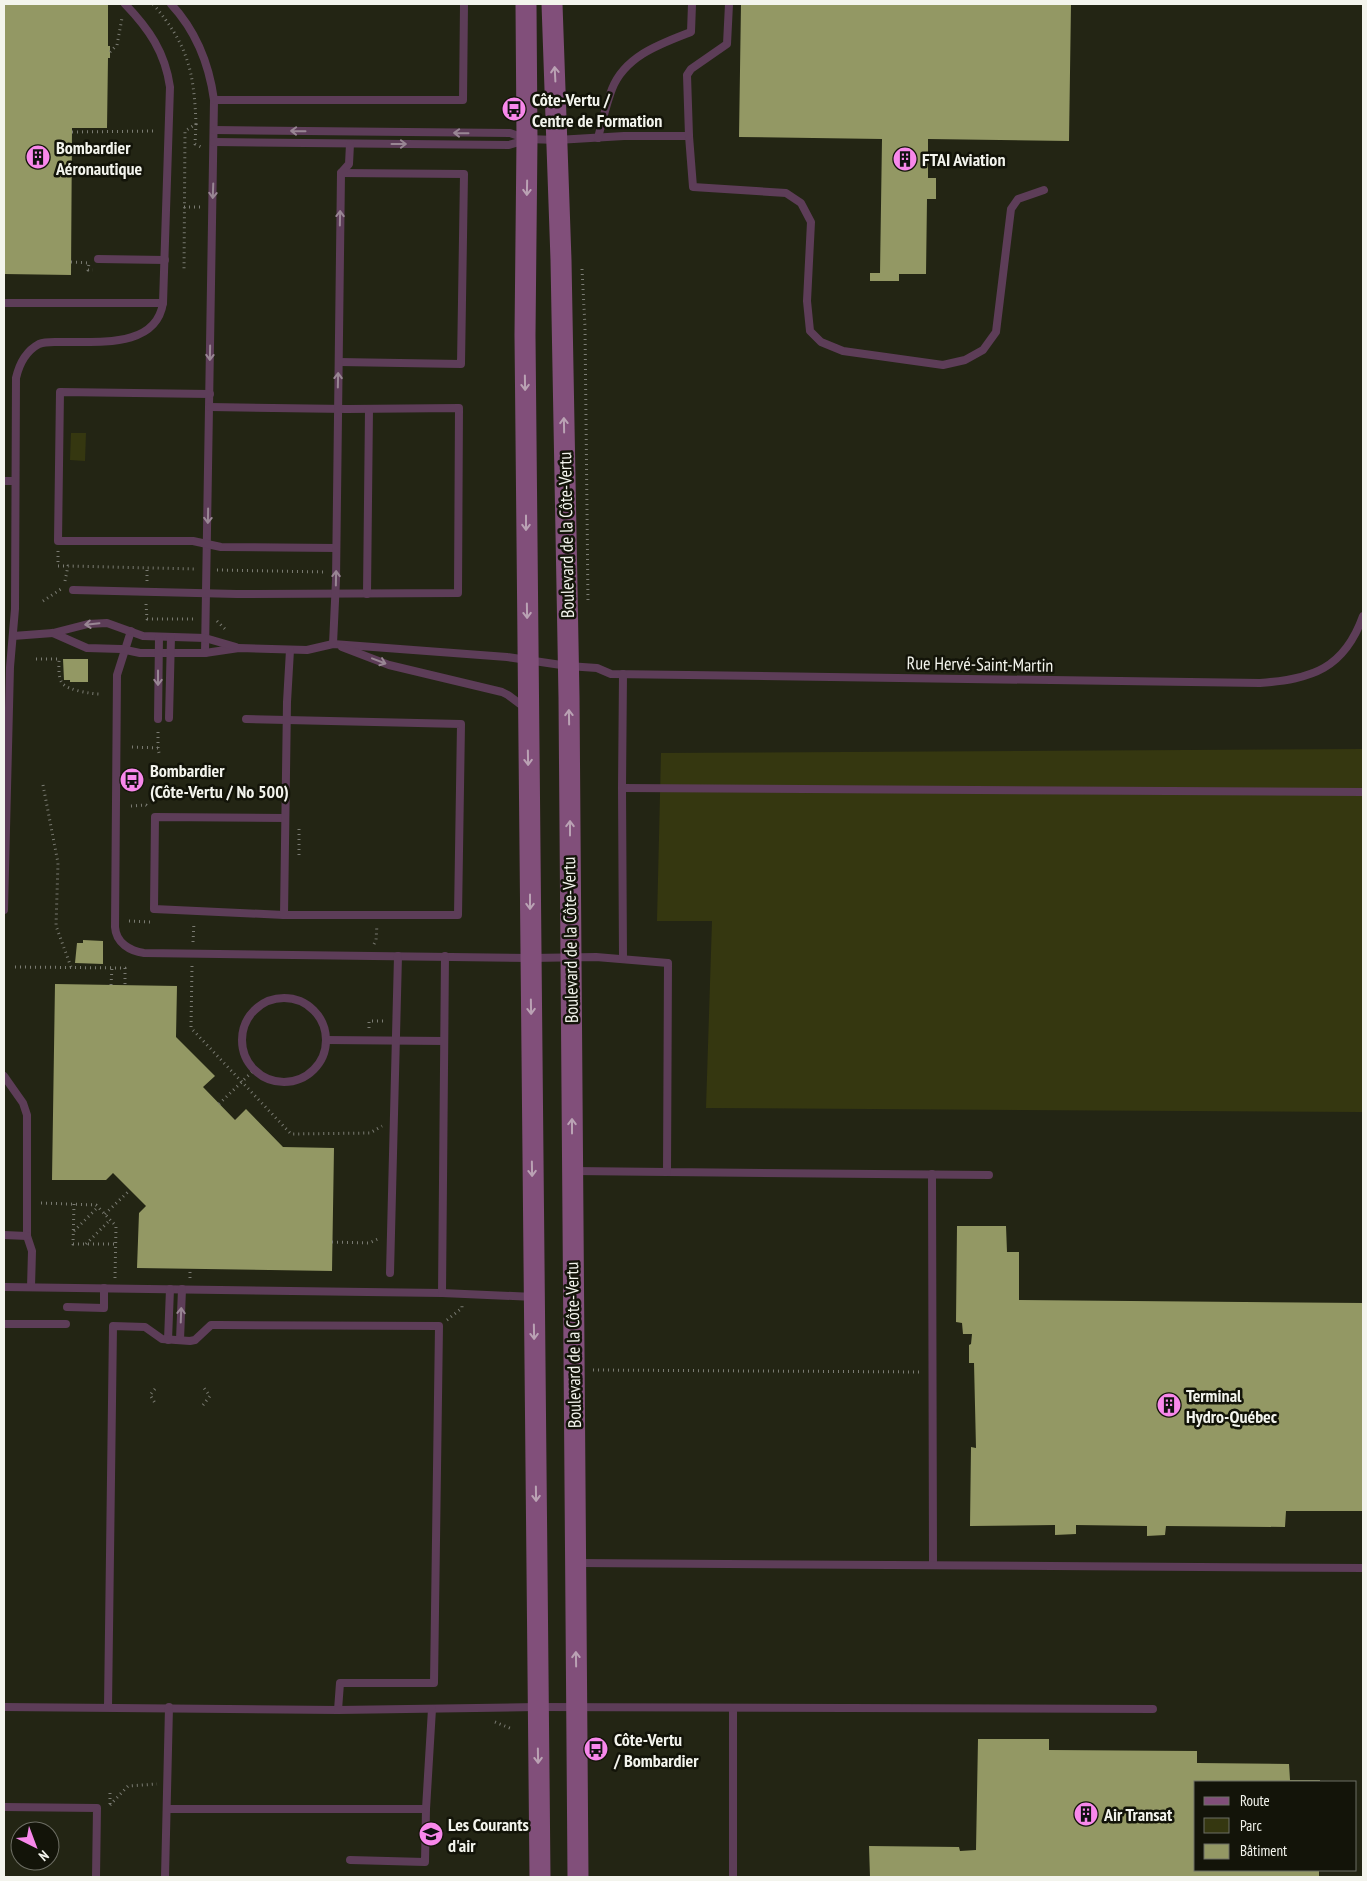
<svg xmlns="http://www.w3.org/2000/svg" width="1367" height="1881" font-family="'PT Sans Narrow',sans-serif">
<rect width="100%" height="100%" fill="#1c1d12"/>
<!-- built -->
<path fill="#232514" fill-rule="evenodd" d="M4,4H1363V1877H4ZM1196,1782H1356V1870H1196ZM20,1831H50V1861H20Z"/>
<!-- green -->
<g fill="#353710">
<path d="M71,433H86L85,461L70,460Z"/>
<path d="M1363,749V1112L706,1108L712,921H657L661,753Z"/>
</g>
<!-- building -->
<g fill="#939864">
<path d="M4,4H108V46H110V58H108L107,128H72L71,275L4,274Z"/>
<path d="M741,4H1071L1069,141L928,139V178H936V199H927L926,274H899V281H870V273H880L882,139L739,137Z"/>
<path d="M63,659H88V682H70V680H64Z"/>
<path d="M83,940L103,941V964L75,963L77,943H83Z"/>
<path d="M55,984L177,986L176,1037L215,1076L203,1087L235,1120L246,1109L283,1147L334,1148L332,1271L137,1268L139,1213L146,1206L113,1173L106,1180H52Z"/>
<path d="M957,1226H1006L1007,1252H1019V1300L1363,1303V1511H1286L1285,1527L1166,1526L1165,1535L1147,1536V1526L1076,1525V1534L1055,1535V1525L970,1526L971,1447L976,1448L974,1363H969V1345L971,1344L972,1334H963L962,1323L956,1322Z"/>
<path d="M978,1739H1049V1750L1197,1751V1763L1289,1764L1290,1780H1320V1782H1196V1870H1319V1877H870L869,1846L959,1847L960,1851L976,1850Z"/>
</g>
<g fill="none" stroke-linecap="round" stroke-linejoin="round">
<!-- path -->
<g stroke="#7a7b72" stroke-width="3" stroke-dasharray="1 4" stroke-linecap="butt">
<path d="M153,4C188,45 194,71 196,124L185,131L184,271"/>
<path d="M110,52L117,45L122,18"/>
<path d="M196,124L195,144L201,147"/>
<path d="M72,132L157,131"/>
<path d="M184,207H200"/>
<path d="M71,262L89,263L88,270H93"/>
<path d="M582,269L585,327L588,603"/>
<path d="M58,551V566H68"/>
<path d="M217,570L326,572"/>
<path d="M65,581L68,566L196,569"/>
<path d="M147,581V568"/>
<path d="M43,601L61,589"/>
<path d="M146,604L147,619H193"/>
<path d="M217,621L227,631"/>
<path d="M36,659H59C59,666 58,677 62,683C67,690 91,694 100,694"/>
<path d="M132,747L158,748L159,753"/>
<path d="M158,748V729"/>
<path d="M43,785L58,863L56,926L71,967"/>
<path d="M131,806L146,805L149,808"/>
<path d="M299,855V829"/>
<path d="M129,921L151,922"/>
<path d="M193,942L194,922"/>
<path d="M374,944L376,940L377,925"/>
<path d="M192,966L191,1028L291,1134L370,1133L382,1126"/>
<path d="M15,967L125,968V985"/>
<path d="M111,985L112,968"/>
<path d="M369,1028V1021H385"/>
<path d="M219,1104L254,1070"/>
<path d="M41,1203L96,1205L98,1207L116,1226L115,1278"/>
<path d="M74,1204L73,1244H116"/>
<path d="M105,1214L130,1190"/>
<path d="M74,1231L98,1207"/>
<path d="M332,1242L369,1243L380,1238"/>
<path d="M86,1244L110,1220"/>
<path d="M190,1278V1269"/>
<path d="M447,1320L462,1308V1305"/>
<path d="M593,1370L922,1372"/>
<path d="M155,1389L150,1395L155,1403"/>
<path d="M203,1405L210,1396L204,1388"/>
<path d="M495,1722L512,1729"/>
<path d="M110,1804V1790"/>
<path d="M110,1805L128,1786L157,1784"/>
</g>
<!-- lane -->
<g stroke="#5d3d58" stroke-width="8">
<path d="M171,4C196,31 209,63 214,100L205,653"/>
<path d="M214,100H463L464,4"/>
<path d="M214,130L510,133L527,139L557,140L624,136H689L693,187L786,193L801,203L811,222L807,301L810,331L821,342L843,351L943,365L965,360L983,350L996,332L1011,209L1018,199L1044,190"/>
<path d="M689,136L687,75L691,69L727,44L729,4"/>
<path d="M598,138C602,122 606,105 612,89C625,56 660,44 691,32L692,4"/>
<path d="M214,142L509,145L526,140"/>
<path d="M98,259L165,260"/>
<path d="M4,303H163"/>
<path d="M339,362L461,364L464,174L341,173"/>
<path d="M210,394L60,392L58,541H193L221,547L336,548"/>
<path d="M4,481H15"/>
<path d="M73,590L237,594L458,593L459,408L347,409L210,407"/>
<path d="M367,594L369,409"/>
<path d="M131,631L117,675L115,927C116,943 130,951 144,953L530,958L596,957L668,963L667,1172L989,1175"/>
<path d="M53,633L87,648L121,649L140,653H205L239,648L307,650L333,644L507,657L568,666L597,668L611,674L1260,683C1312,679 1344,669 1363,616"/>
<path d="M13,636L53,633L88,624L107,623L143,636L205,638L236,647"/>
<path d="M333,644L336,580L341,173L349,164L350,144"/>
<path d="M342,647L389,665L502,692L508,695L524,707"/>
<path d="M169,718L171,637"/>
<path d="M158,719L159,637"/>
<path d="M246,719L461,724L458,915H284L154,909L155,817L285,818"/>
<path d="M622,788L1363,792"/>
<path d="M4,910L10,667L15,609L16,378C19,365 26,351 39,344C46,341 55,342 62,342C96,341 156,349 163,303L170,87C165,52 149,29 125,4"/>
<path d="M284,915L287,702L290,650"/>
<path d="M623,959L622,788L623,674"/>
<circle cx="284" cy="1040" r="42"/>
<path d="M326,1040L444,1041"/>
<path d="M4,1076L23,1103L27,1115V1236L32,1251L31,1287"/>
<path d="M574,1171L667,1172"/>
<path d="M932,1174L933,1565"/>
<path d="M4,1235L27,1236"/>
<path d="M390,1273L398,956"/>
<path d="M4,1287L442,1293L534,1297"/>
<path d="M442,1293L445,956"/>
<path d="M67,1307L104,1308V1288"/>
<path d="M4,1324H66"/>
<path d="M168,1340L170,1289"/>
<path d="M180,1340L182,1289"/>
<path d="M577,1563L1363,1568"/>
<path d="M4,1707L338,1710L340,1683H434L439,1326L218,1325H211L195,1340L190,1341L162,1339L145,1327L113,1326L108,1707"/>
<path d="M733,1708V1877"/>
<path d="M338,1710L537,1707L1153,1709"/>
<path d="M4,1807L97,1808L96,1877"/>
<path d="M167,1809H426"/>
<path d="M350,1860L425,1862L426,1809L432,1709"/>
<path d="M165,1877L169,1707"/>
</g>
<!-- secondary -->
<g stroke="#814f7a" stroke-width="21">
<path d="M526,4L527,139L525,335L540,1877"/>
<path d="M552,4L561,260L569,697L578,1877"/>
</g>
</g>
<!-- one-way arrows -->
<defs><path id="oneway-shaft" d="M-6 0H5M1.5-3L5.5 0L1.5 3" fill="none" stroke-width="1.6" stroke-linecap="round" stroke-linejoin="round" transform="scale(1.25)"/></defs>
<g stroke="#baa2b4">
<use href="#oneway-shaft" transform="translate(555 74) rotate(-93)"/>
<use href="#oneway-shaft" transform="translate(527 188) rotate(91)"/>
<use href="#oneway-shaft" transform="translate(525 383) rotate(89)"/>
<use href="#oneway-shaft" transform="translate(564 425) rotate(-91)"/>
<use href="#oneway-shaft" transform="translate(526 523) rotate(90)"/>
<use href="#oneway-shaft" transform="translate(527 611) rotate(89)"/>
<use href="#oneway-shaft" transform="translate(569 717) rotate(-91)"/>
<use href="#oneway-shaft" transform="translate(528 758) rotate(89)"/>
<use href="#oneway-shaft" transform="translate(570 828) rotate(-90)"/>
<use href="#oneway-shaft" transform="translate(530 902) rotate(90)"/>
<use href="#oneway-shaft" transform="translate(531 1007) rotate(89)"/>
<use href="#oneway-shaft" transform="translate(572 1126) rotate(-90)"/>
<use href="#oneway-shaft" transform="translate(532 1169) rotate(89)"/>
<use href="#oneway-shaft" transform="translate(534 1332) rotate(89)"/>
<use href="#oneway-shaft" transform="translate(536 1494) rotate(89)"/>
<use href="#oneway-shaft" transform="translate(576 1659) rotate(-91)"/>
<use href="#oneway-shaft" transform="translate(538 1756) rotate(89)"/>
</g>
<g stroke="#998694">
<use href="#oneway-shaft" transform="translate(298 131) rotate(-179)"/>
<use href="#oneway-shaft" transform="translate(461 133) rotate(-179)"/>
<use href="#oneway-shaft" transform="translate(399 144)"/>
<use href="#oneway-shaft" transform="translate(213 191) rotate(92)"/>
<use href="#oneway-shaft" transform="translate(340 218) rotate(-89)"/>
<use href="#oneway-shaft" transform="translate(210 353) rotate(91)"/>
<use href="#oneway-shaft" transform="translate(338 380) rotate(-89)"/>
<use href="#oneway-shaft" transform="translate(208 516) rotate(91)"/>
<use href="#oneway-shaft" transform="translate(336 578) rotate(-89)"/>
<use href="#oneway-shaft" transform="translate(92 624) rotate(174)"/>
<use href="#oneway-shaft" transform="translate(379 661) rotate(21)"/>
<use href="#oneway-shaft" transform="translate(158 678) rotate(90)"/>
<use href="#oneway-shaft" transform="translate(181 1315) rotate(-88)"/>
</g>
<!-- icons -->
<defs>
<symbol id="bus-disc" viewBox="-11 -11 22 22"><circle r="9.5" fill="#f888eb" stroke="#131409"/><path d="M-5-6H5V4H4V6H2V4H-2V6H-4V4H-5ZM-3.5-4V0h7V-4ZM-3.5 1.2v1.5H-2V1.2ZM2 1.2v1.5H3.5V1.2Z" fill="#111"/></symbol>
<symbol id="building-disc" viewBox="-11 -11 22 22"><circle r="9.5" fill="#f888eb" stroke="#131409"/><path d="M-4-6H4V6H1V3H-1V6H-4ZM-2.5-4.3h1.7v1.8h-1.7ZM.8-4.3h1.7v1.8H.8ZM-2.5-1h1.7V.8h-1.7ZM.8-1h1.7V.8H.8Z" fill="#111"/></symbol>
<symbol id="school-disc" viewBox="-11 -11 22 22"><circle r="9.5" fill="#f888eb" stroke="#131409"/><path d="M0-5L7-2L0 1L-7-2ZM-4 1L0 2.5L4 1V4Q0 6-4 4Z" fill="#111"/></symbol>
</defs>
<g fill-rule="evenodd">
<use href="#bus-disc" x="500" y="95" width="28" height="28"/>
<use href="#building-disc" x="24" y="143" width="28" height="28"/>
<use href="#building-disc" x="891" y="145" width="28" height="28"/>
<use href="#bus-disc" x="118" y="766" width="28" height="28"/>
<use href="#building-disc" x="1155" y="1391" width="28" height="28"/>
<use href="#bus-disc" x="582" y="1735" width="28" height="28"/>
<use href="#building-disc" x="1072" y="1800" width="28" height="28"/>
<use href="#school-disc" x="417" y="1820" width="28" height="28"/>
</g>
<g text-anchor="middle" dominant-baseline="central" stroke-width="5" stroke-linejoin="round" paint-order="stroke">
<!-- poi labels -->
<g font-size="18" font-weight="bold" fill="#f3f4ed" stroke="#131409" text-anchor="start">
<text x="532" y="99">Côte-Vertu /<tspan x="532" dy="21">Centre de Formation</tspan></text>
<text x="56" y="147">Bombardier<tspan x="56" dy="21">Aéronautique</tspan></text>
<text x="922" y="159">FTAI Aviation</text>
<text x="150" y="770">Bombardier<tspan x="150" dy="21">(Côte-Vertu / No 500)</tspan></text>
<text x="1186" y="1395">Terminal<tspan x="1186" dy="21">Hydro-Québec</tspan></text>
<text x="614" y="1739">Côte-Vertu<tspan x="614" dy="21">/ Bombardier</tspan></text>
<text x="1104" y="1814">Air Transat</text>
<text x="448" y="1824">Les Courants<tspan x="448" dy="21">d'air</tspan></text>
</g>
<!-- street labels -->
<g font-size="18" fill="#f3f4ed" stroke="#131409">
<text transform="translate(566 535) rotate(-91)">Boulevard de la Côte-Vertu</text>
<text transform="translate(980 664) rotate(1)">Rue Hervé-Saint-Martin</text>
<text transform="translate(570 940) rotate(-91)">Boulevard de la Côte-Vertu</text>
<text transform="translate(573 1345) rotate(-91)">Boulevard de la Côte-Vertu</text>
</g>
</g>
<!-- border -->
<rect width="1367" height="1881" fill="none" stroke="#f3f4ed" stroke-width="10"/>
<!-- legend -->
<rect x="1194" y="1781" width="162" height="90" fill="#131409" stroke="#6d6e64"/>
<rect x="1204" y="1797" width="25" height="8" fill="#814f7a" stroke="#6d6e64"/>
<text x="1240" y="1806" font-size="15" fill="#f3f4ed">Route</text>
<rect x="1204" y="1818" width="25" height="15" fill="#353710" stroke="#6d6e64"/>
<text x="1240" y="1831" font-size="15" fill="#f3f4ed">Parc</text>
<rect x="1204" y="1844" width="25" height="15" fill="#939864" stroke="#6d6e64"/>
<text x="1240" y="1856" font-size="15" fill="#f3f4ed">Bâtiment</text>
<!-- north arrow -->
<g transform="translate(35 1846) rotate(138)"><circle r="24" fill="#131409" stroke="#6d6e64"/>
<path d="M0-4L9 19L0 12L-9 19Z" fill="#f888eb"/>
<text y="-8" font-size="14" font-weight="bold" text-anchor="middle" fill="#f3f4ed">N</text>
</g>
</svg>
